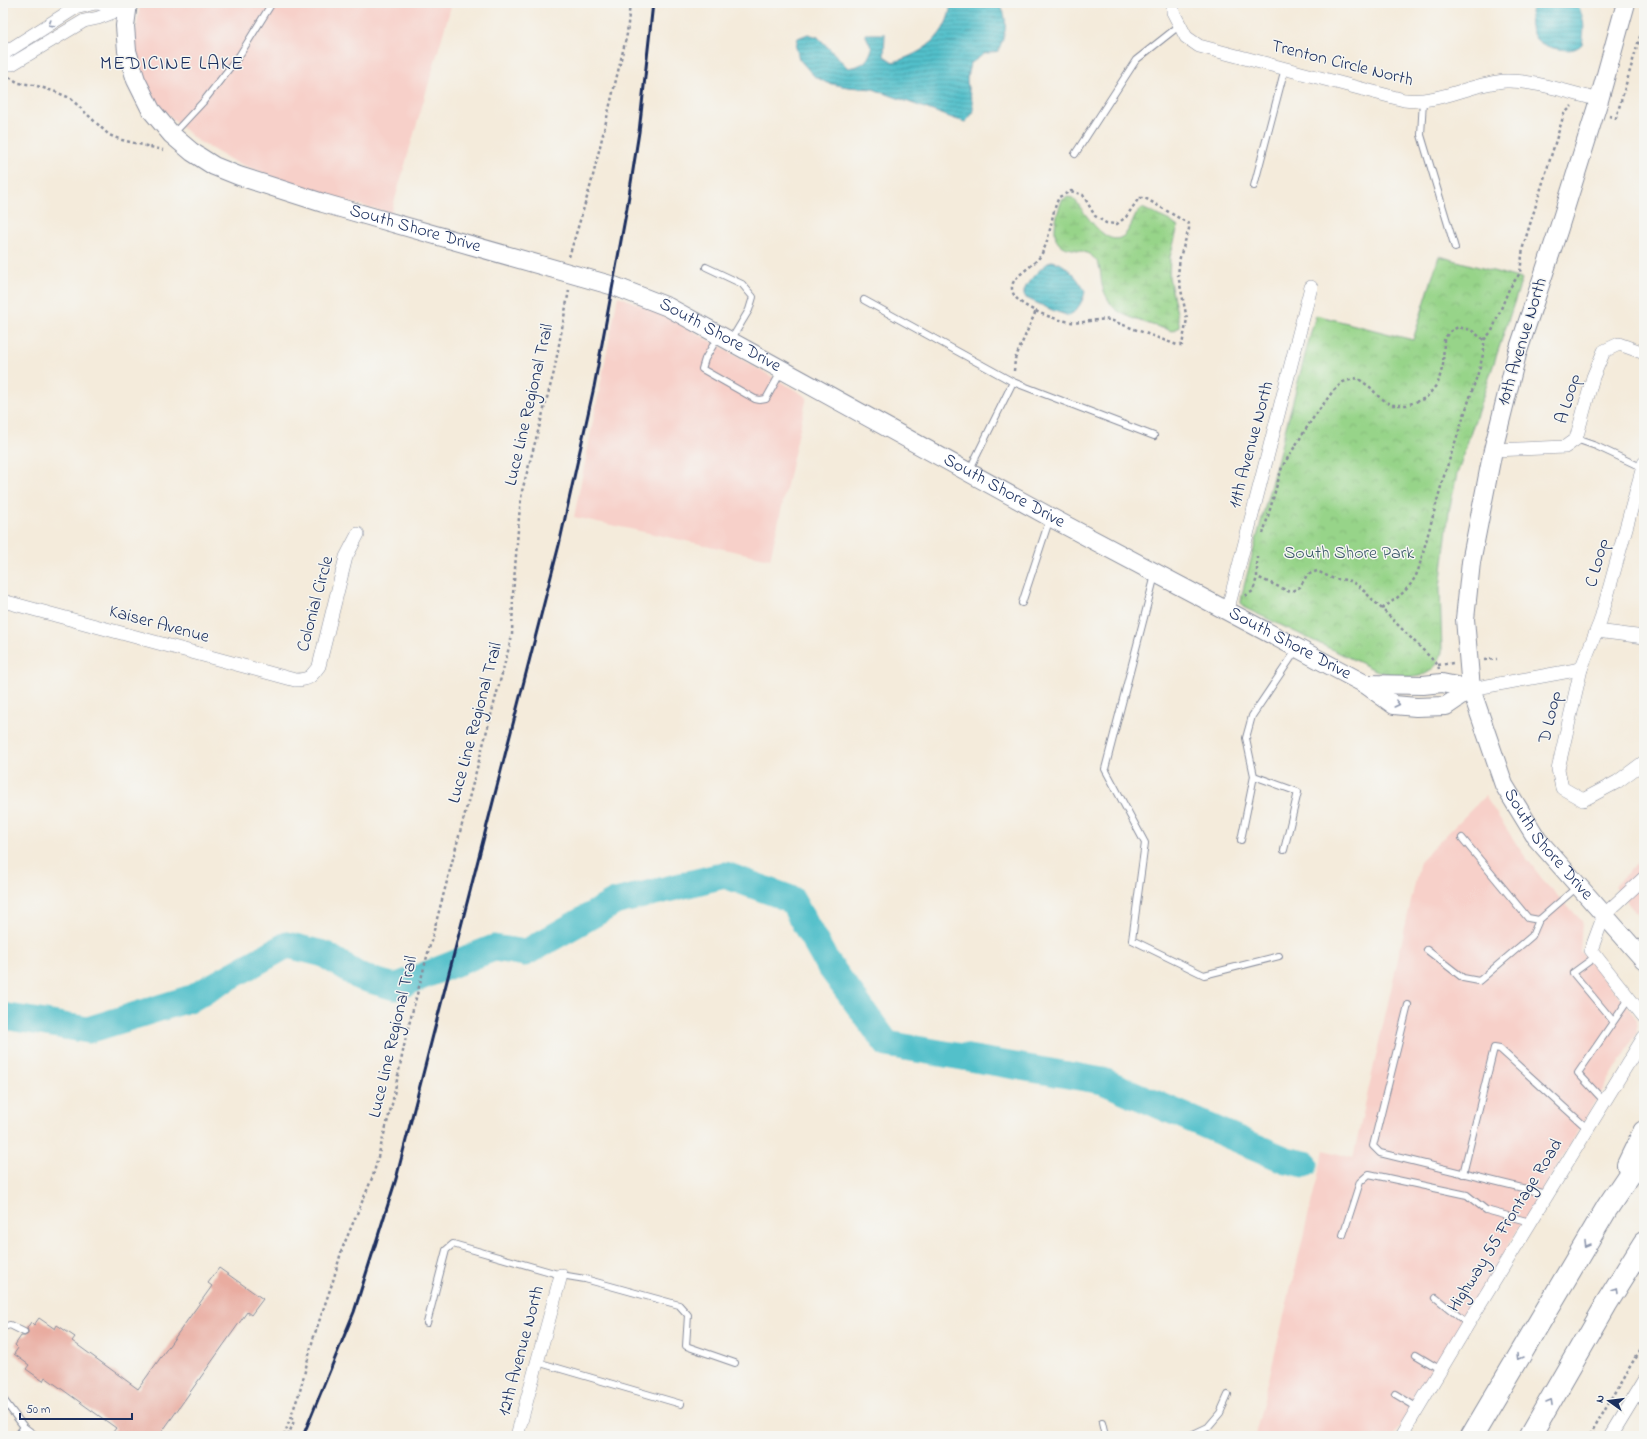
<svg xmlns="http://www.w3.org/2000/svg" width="1647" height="1439" font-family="'Indie Flower',sans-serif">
<defs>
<pattern id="wetland-marsh" width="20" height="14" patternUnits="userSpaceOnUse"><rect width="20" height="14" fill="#97d489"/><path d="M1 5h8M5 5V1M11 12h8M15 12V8" fill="none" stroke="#82b679"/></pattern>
<pattern id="park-crowns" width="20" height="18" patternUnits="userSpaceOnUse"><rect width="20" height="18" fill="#97d489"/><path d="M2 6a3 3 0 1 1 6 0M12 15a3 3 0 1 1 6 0" fill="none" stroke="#82b679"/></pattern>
<pattern id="water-rules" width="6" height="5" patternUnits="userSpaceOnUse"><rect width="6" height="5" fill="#52c0ca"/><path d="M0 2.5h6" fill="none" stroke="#439ca7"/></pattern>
</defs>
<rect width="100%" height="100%" fill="#f6f6f2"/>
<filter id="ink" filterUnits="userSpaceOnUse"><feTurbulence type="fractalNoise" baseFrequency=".025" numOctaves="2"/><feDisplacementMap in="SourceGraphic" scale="8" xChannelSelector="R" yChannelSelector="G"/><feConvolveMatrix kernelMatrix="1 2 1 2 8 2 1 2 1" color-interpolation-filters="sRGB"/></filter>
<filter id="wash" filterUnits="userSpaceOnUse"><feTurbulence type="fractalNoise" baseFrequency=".012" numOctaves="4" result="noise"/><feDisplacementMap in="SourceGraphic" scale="16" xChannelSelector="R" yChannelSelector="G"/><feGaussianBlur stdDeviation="0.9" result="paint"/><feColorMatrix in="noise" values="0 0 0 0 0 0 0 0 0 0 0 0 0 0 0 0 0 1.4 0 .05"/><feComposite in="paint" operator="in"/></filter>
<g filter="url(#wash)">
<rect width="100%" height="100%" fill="#f4ebdb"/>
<!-- built -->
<g fill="#f7d0c9">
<path d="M140,3H452L391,213L313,193L233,161L196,140L162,109L141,78L134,44Z"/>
<path d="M618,296L664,314L807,397L770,559L574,517Z"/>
<path d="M1485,796L1521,851L1546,884L1582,921L1580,951L1633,1013L1636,1019L1637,1033L1394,1436H1255L1324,1150L1353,1158L1420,861Z"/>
<path d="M1644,856V923L1614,886Z"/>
</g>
<!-- wetland -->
<path fill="url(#wetland-marsh)" stroke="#598274" d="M1068,197L1073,198C1084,210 1109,256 1127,232C1133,224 1134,214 1142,208L1170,221L1178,227L1170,257L1169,277L1180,327L1172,331C1154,325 1134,321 1118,311C1111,307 1104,293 1102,285C1100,275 1102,265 1093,257C1085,250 1074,250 1064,247C1048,241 1057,213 1062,200Z"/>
<!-- park -->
<path fill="url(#park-crowns)" stroke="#598274" d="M1439,256L1522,279L1457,474L1449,511L1440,588L1442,652C1433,686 1397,679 1373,669L1245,608L1241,603L1242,594L1313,325L1316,315L1413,340Z"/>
<!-- water -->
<g fill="url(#water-rules)" stroke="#367894">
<path d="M951,3H1000C1009,23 1006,32 998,51L984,54L970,64C969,69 967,75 967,80C967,97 982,108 965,122L955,119L873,89L848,87L827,83L814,76L799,59L796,47L798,38L808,34L818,37L848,68C863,65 867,63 872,49L865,34H885L884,56L893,62C923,54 948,36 951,3Z"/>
<path d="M1534,3H1576C1585,18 1585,27 1582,44C1580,46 1577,48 1574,49C1565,52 1542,47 1536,39C1529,30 1529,13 1534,3Z"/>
<path d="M1051,261C1066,262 1078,279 1085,291C1084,300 1077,311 1069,316L1052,310L1026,298L1024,294C1023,284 1043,266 1051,261Z"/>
<path d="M3,1009L28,1021L3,1024Z"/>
</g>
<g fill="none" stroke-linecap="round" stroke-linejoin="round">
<!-- river -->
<path stroke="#52c0ca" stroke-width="27" d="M3,1016L88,1030L192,998L287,945L324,954L360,977L395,987L494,948L525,953L615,902L725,875L791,899L826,961L887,1044L1103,1081L1286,1160L1305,1164"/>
</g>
<g id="blocks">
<!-- building -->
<path fill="#e9aca0" d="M219,1268L263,1299L251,1315L247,1312L159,1436H110L116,1428L45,1377L43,1381L26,1369L29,1365L14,1354L18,1348L15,1345L21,1336H25L28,1334V1331L27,1328L31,1322L34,1325L39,1318L55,1329L57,1325L75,1337L72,1341L138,1389L212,1286L208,1283Z"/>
</g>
</g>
<g filter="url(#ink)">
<use href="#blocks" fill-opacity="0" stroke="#888d9c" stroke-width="1"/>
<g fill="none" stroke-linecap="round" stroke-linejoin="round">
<defs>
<g id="lane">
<path d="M1423,100L1421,135L1455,248"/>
<path d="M174,133L203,102L239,56L272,3"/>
<path d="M1075,154L1136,60L1179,26"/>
<path d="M1254,186L1285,68"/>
<path d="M706,267L742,284L753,297L749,310L731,340"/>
<path d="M864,300L1013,382L1154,436"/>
<path d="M718,337L705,359L702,369L755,399L760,400L766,399L781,372"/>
<path d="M1576,439L1596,446L1643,468"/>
<path d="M969,471L1013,382"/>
<path d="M1155,575L1105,769L1145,843L1132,940L1204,975L1279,956"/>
<path d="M1022,603L1050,518"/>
<path d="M1254,776L1298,792L1284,850"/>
<path d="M1462,838L1528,918L1539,920L1577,887"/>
<path d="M1241,840L1254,776L1246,738L1252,716L1297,649"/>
<path d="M1427,950L1463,978L1479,981L1532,936L1539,920"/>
<path d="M1595,957L1573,973L1613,1021"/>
<path d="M1408,1005L1373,1146L1380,1153L1547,1194"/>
<path d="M1604,1101L1578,1073L1629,999"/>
<path d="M1463,1174L1494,1048L1500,1049L1588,1129"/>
<path d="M1343,1235L1360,1182L1369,1174L1467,1195L1486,1210L1530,1222"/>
<path d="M1436,1298L1468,1324"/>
<path d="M427,1323L446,1250L453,1244L561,1275L585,1279L679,1305L688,1315L686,1346L735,1363"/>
<path d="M3,1327L10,1325L24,1332"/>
<path d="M1416,1355L1441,1370"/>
<path d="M537,1362L681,1404"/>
<path d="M1395,1394L1418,1408"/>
<path d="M1634,1396L1644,1402"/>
<path d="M3,1399L24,1427L36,1436"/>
<path d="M1102,1423L1105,1436"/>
<path d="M17,1436L24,1427"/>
<path d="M1189,1436L1208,1427L1220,1413L1228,1395"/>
</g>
<g id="street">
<path d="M1173,3V12L1186,37L1199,46L1404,100C1440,104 1471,83 1506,81C1533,80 1572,93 1599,100"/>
<path d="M3,56L6,52L75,8L95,3L127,6"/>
<path d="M3,64H12L84,21L98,18L124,8"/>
<path d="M1493,450L1565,447L1576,439L1593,377L1604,351L1619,344L1644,353"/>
<path d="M1644,463L1600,622L1581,669L1558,769L1562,788L1583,800L1617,782L1644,762"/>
<path d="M3,601L295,680C309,680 311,677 319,666L346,557L358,534"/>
<path d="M1227,612L1311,287"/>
<path d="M1597,631L1644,637"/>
<path d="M1471,689L1581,669"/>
<path d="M1644,878L1604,915L1591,950L1644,1017"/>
<path d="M517,1436L561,1275"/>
<path d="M1401,1436L1468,1324L1644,1037"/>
<path d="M1610,1436L1644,1380"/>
</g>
<g id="secondary">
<path id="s1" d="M128,3L125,26L127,51L136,80L151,110L172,135L192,152L214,166L239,176L323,203L614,286L668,307L1050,517L1365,684L1394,705L1416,707L1446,706L1471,689"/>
<path id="s2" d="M1626,3L1599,100L1558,231L1517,354L1493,450L1471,562L1465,619L1471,689L1504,785L1537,839L1644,960"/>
<path d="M1365,684L1423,685L1442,683L1471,689"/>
</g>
<g id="highway">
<path d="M1628,1165L1644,1132"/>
<path d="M1472,1436L1607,1208L1644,1153"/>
<path d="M1530,1436L1606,1304L1644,1243"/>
</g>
</defs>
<!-- lane casing -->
<use href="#lane" stroke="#888d9c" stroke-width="8"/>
<!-- street casing -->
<use href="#street" stroke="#888d9c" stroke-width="14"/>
<!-- secondary casing -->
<use href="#secondary" stroke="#888d9c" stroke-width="20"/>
<!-- highway casing -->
<use href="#highway" stroke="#888d9c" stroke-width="24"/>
<!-- path -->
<g stroke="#888d9c" stroke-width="2.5" stroke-dasharray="3 3" stroke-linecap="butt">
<path d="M9,77L19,83L34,85L56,92L70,98L109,135L122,140L163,150"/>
<path d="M1609,116L1616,118L1644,23"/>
<path d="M1071,191L1083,195L1095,216L1106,223L1117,224L1126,217L1139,198H1145L1189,224V229L1180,257L1178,275L1187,319L1182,345H1177L1110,320C1096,318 1084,324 1071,322C1055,320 1004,304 1013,283C1017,274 1034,266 1041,255C1052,235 1050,216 1059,197Z"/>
<path d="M569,257L591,184L627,34L630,3"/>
<path d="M1014,371L1015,359L1036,311"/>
<path d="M1263,534L1282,467L1311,421L1333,391L1343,382L1357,378L1370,387L1378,396L1391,405H1407L1426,398L1438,383L1443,365L1444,340L1449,332L1458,327L1471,330L1484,340"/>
<path d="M1257,556V577L1290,592L1300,587L1307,575L1317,571L1334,579L1348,580L1358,585L1438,665L1439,669"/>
<path d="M1245,596L1253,591L1257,577"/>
<path d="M1382,609C1398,597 1410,590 1418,571L1443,479L1480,367L1484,350V340L1492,331L1509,289L1520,273L1523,247L1564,114L1572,106"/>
<path d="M1484,660L1497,659"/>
<path d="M1438,665L1453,663"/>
<path d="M284,1436L300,1391L313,1339L333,1281L342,1249L373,1176L392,1104L407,1032L512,636L513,594L519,517L522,491L554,372L569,290"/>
<path d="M288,1436L294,1421L292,1418"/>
<path d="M1590,1436L1632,1363L1644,1347"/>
</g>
<!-- lane -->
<use href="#lane" stroke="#fff" stroke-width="6"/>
<!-- street -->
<use href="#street" stroke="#fff" stroke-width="13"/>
<!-- secondary -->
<use href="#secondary" stroke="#fff" stroke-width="18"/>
<!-- highway -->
<use href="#highway" stroke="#fff" stroke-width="22"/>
<!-- rail -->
<path stroke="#1b2f5e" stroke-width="3" d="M303,1436L354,1312L396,1179L559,545L594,387L627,208L639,132L653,3"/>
</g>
<!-- one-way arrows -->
<defs><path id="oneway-chevron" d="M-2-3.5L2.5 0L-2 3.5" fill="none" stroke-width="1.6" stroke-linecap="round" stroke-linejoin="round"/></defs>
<g stroke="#8d97ae">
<use href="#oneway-chevron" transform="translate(51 24) rotate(148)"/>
<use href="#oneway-chevron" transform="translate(1397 704) rotate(14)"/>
<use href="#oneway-chevron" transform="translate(1586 1245) rotate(121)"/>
<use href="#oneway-chevron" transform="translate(1615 1290) rotate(-58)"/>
<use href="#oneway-chevron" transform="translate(1519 1357) rotate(121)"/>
<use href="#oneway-chevron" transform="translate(1550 1402) rotate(-60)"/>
</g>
</g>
<g text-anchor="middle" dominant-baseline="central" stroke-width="3" stroke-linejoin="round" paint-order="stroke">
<!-- street labels -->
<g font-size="18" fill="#1b2f5e" stroke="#f6f6f2">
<text transform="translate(1342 64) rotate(14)">Trenton Circle North</text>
<text stroke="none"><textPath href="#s1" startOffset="408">South Shore Drive</textPath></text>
<text stroke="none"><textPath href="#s1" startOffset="732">South Shore Drive</textPath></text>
<text transform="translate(1523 342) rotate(-73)">10th Avenue North</text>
<text transform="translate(1569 399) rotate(-74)">A Loop</text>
<text transform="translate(530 405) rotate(-77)">Luce Line Regional Trail</text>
<text transform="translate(1252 445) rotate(-75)">11th Avenue North</text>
<text stroke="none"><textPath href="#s1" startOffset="1056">South Shore Drive</textPath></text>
<text transform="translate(1598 563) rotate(-75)">C Loop</text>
<text transform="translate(316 604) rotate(-75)">Colonial Circle</text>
<text transform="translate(159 625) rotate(15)">Kaiser Avenue</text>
<text stroke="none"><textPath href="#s1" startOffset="1380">South Shore Drive</textPath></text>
<text transform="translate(1551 717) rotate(-77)">D Loop</text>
<text transform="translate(476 723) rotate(-75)">Luce Line Regional Trail</text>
<text stroke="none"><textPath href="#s2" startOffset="884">South Shore Drive</textPath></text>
<text transform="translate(394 1037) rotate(-77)">Luce Line Regional Trail</text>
<text transform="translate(1506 1226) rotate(-58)">Highway 55 Frontage Road</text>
<text transform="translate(522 1351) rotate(-75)">12th Avenue North</text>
</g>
<!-- park labels -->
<g font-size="18" fill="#3a5869" stroke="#f6f6f2">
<text x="1349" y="554">South Shore Park</text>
</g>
<!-- quarter labels -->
<g font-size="20" letter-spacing="1" fill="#1b2f5e" stroke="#f6f6f2">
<text x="172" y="64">MEDICINE LAKE</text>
</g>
</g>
<!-- margin -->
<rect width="1647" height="1439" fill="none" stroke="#f6f6f2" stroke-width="16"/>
<!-- north arrow -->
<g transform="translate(1609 1401) rotate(284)" stroke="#f6f6f2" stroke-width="3" paint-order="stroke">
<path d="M0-3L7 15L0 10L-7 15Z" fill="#1b2f5e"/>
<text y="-6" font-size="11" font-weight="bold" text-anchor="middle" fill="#1b2f5e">N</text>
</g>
<!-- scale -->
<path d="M20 1413v6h112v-6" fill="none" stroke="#1b2f5e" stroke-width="2"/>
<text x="26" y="1413" font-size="12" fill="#1b2f5e" stroke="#f6f6f2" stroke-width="3" paint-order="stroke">50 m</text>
</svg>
